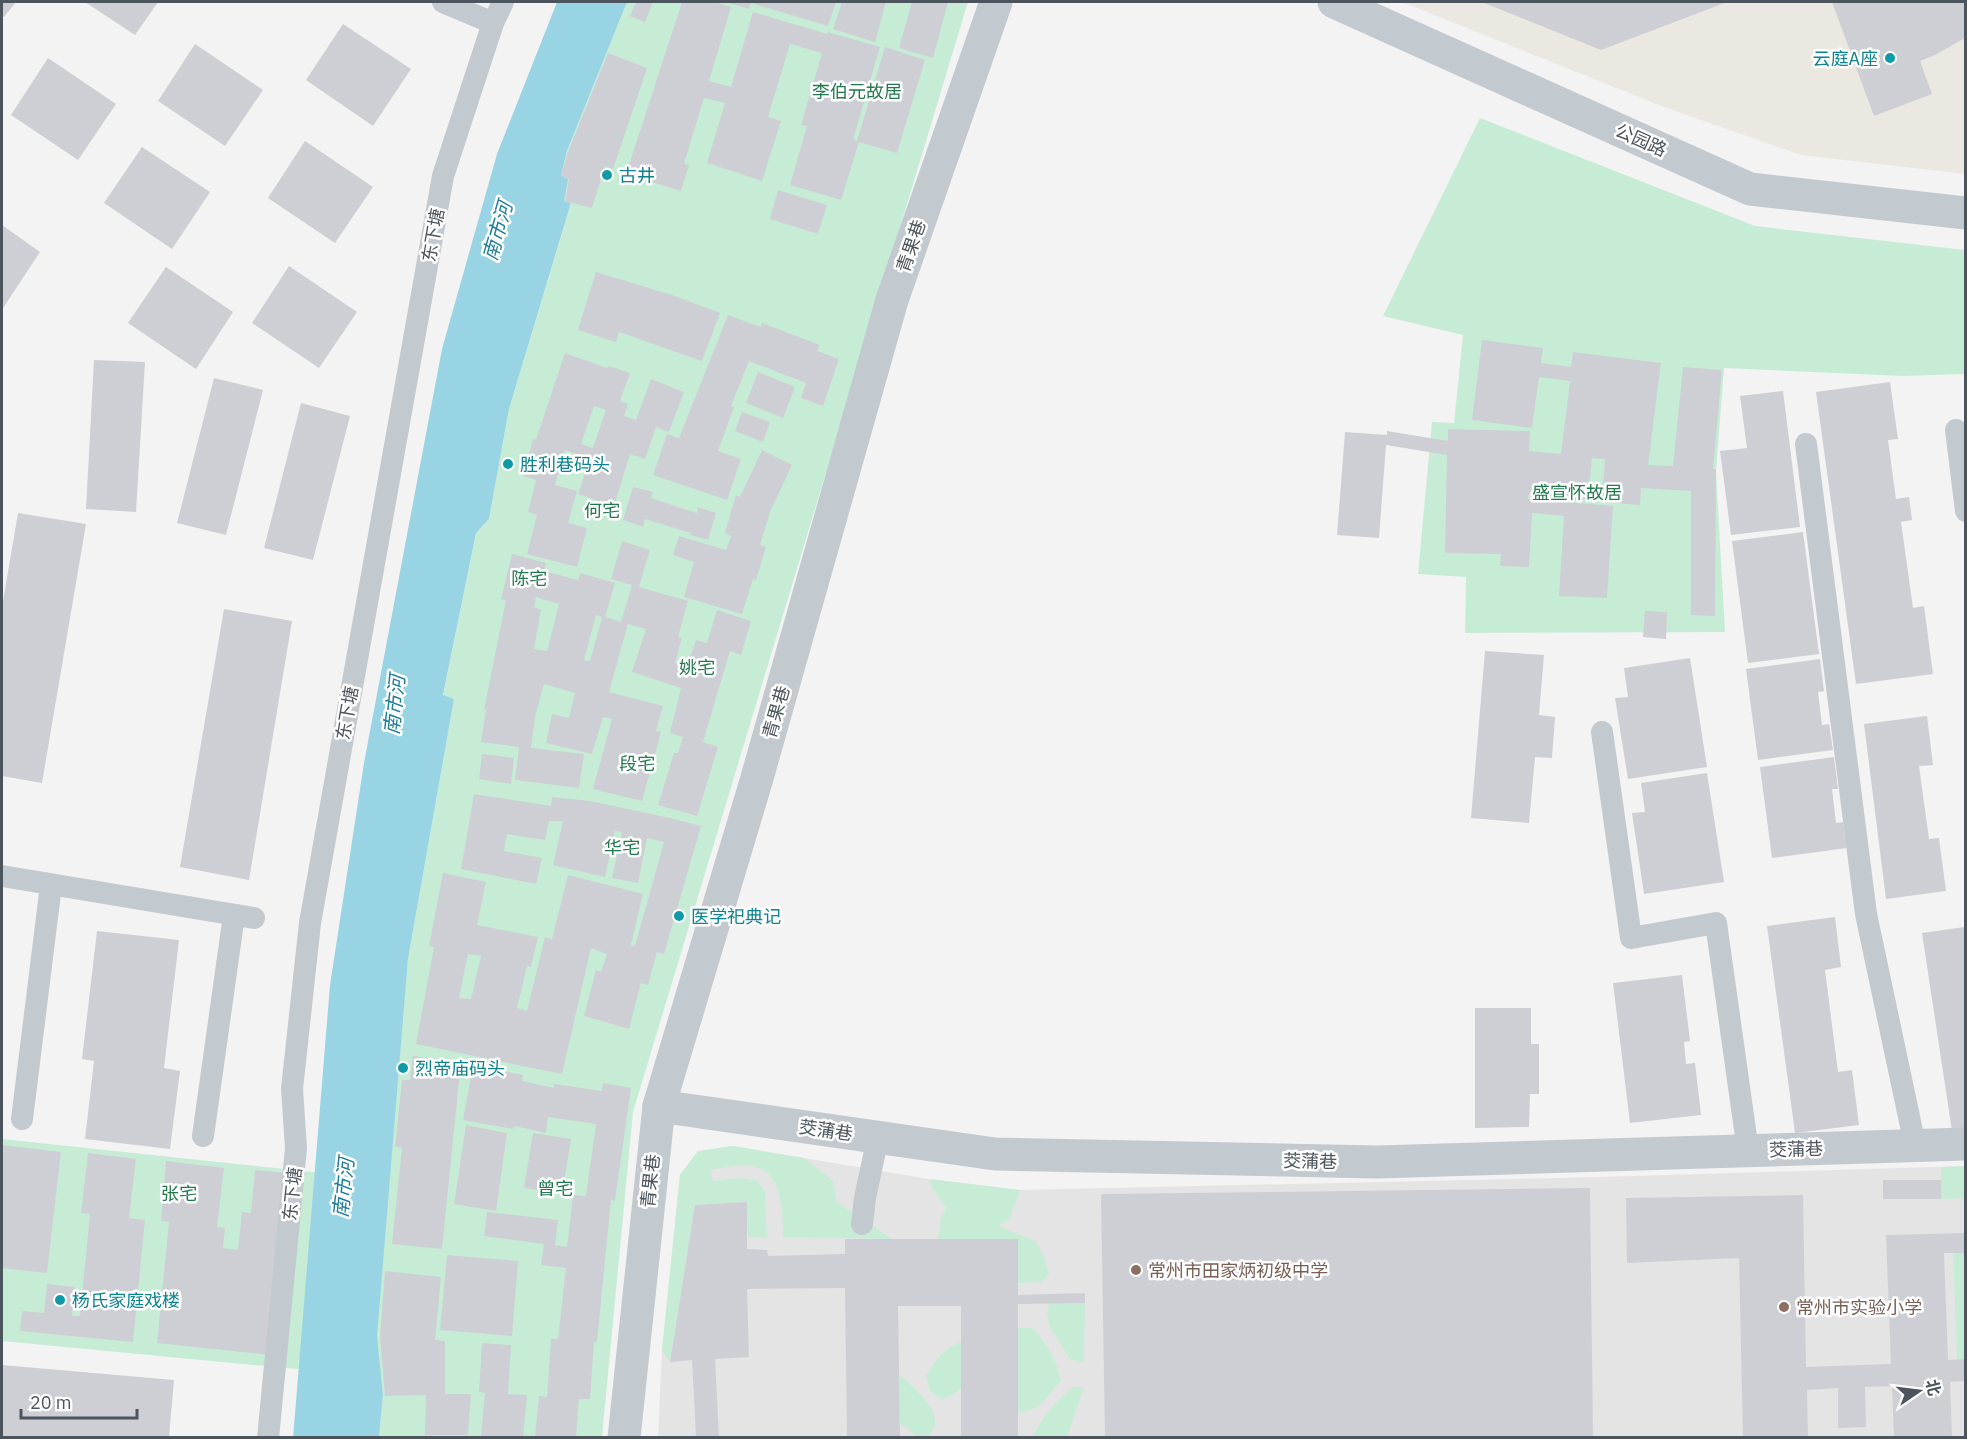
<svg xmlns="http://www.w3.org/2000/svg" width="1967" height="1439" font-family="'IBM Plex Sans','Noto Sans SC',sans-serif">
<rect width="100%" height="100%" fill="#f4f3f3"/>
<!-- commercial -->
<path fill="#eae8e1" d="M1402,2H1965V174L1801,155L1664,107Z"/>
<!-- education -->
<path fill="#e5e4e4" d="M733,1146L929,1179L1020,1190L1600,1177L1965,1166V1437L658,1438L662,1350L680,1175L698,1151Z"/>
<!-- green -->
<g fill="#c7ecd6">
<path d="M627,2H968L633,1112L602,1437H379L383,1395L381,1377L2,1341V1139L389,1180L408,959L454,699L443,696L476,533L489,519L509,409L571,204L564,201L561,176L567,151Z"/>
<path d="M1480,118L1755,226L1965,250V374L1903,376L1724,368L1716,472L1725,632L1465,633L1466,577L1418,574L1432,422L1454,423L1463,335L1383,316Z"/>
<path d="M733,1146L804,1158L833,1181L837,1202L892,1239L783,1237C783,1214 783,1171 752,1166C738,1164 723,1168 710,1170L713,1181L738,1178L757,1180L765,1191L767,1238L748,1237L746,1202L695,1205L670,1362L662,1350L680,1175L698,1151Z"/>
<path d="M1965,1166V1198L1941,1199V1167Z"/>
<path d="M929,1179L1020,1190L1010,1218L999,1226L1035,1241L1043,1254L1049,1274L1041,1282L1018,1283V1239H938L941,1218L946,1208L932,1188Z"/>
<path d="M1953,1253H1965V1359L1957,1360Z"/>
<path d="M1049,1302L1085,1303L1084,1363L1070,1359L1050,1328L1047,1315Z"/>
<path d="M1018,1328H1032C1047,1342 1056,1360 1061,1380C1048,1395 1041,1412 1018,1412Z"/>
<path d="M961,1342V1388L951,1396L941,1399L930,1391L926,1376C935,1361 943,1348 961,1342Z"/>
<path d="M899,1374C910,1384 938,1407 935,1424C934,1428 931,1433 929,1437H918L900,1423Z"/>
<path d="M1073,1387H1084L1067,1437H1032C1041,1418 1057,1400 1073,1387Z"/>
</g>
<!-- water -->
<path fill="#99d4e4" d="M557,2H627L567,151L561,176L568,179L564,201L571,203L509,409L489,519L476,533L443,695L454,699L408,959L377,1336L383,1395L379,1437L293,1438L330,985L364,763L442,349L497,154Z"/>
<!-- building -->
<g fill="#cdcfd4" fill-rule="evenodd">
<path d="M2,2H16L4,17L2,16Z"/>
<path d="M85,2H158L135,35Z"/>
<path d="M636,2H653L645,22L630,16Z"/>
<path d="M682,2H715L731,7L709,81L731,87L753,12L827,34L828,32L880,47L853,140L857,141L885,47L925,60L897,153L859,142L841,200L790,185L807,126L801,125L822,53L790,44L768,117L781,121L762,181L707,163L725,103L704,98L684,164L689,165L681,191L626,174Z"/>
<path d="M725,2H836L828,26L751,3L749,9Z"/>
<path d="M842,2H886L875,42L833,29Z"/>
<path d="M912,2H948L933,58L899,48Z"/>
<path d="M1482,2H1727L1601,50Z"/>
<path d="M1832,2H1965V38L1935,55L1920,61L1932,94L1874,116Z"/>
<path d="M343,24L411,69L373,126L306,80Z"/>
<path d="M195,44L263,90L225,146L158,101Z"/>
<path d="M608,53L647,68L613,169L605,166L592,208L565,201L569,179L561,176L568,152Z"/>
<path d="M48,58L116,104L78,160L11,115Z"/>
<path d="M305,141L373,187L335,243L268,198Z"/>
<path d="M142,147L210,192L172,249L104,203Z"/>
<path d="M778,190L827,205L818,234L770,219Z"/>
<path d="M2,225L40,252L3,308L2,307Z"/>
<path d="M289,266L357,312L319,368L252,323Z"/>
<path d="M166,267L233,312L196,369L128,323Z"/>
<path d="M596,272L675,296L720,313L702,361L619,332L616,342L578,330Z"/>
<path d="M728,315L761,327L762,323L820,345L817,351L839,359L823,406L801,398L806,383L749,361L731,406L734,407L718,451L741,459L727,500L653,475L667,434L679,438Z"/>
<path d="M1482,340L1543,348L1541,363L1571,367L1573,352L1661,363L1648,465L1673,466L1683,367L1722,370L1713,469H1716L1715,616L1691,615V491L1641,488L1640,505L1602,502L1605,459L1592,458L1588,500L1528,495V499L1613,506L1607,598L1559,596L1564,516L1532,513L1529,567L1500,566L1501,554L1445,553L1447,455L1386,445L1379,538L1337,535L1345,432L1387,435V431L1448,441V429L1530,431L1529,451L1561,454L1570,381L1539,377L1532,428L1472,420Z"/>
<path d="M565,353L607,368L608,366L630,373L620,401L628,404L624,416L636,420L651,379L684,392L669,432L656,427L645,459L630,454L614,506L578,494L590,459L565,450L555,485L577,491L568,523L587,528L577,567L527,554L537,515L528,512L536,480L523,476L533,439L536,440ZM594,406L606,410L593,448L581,444Z"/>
<path d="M94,360L145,362L136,512L86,509Z"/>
<path d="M758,372L795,387L783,418L746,403Z"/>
<path d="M214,378L263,390L226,535L177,523Z"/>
<path d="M1890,382L1898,439L1888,440L1896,499L1909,497L1912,520L1901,522L1913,608L1924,606L1933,674L1856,684L1816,392Z"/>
<path d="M1783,391L1800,527L1731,535L1720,451L1747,448L1740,396Z"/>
<path d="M301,403L350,416L313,560L264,548Z"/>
<path d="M742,412L770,422L763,442L735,431Z"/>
<path d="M762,450L792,465L770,512L760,545L766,547L756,580L753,579L742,614L684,597L694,562L673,555L679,536L726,550L731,536L725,533L736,495L740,497Z"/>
<path d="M633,487L653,492L651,498L697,513L698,507L716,513L708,540L690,535L691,533L645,519L643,527L623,520Z"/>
<path d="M18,513L86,524L42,783L2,776V607Z"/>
<path d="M1803,532L1819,654L1748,663L1732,541Z"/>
<path d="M622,541L650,550L639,587L688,601L678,637L682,638L675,663L687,667L696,640L707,643L717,610L751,621L741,655L730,651L703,742L718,747L697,816L658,805L674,753H678L683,737L670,733L681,688L632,672L646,629L628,624L609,692L663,706L656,731L661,732L642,801L593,789L612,719L603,717L592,754L546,743L552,714L569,718L575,693L544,684L535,717L531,748L584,754L579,788L515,780L519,747L481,742L486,710H484L506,600L501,599L512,554L546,563L544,571L578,580L580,573L615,583L605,617L621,622L632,585L611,579ZM536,597L559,604L547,651L534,649L541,610L534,607ZM596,615L602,617L590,661L584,660Z"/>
<path d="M224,609L292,621L249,880L180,867Z"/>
<path d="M1645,611L1667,612L1666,639L1643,637Z"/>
<path d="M1485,651L1544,655L1539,715L1555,717L1552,758L1535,757L1529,823L1471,818Z"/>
<path d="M1690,658L1707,767L1628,779L1615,698L1628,697L1624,668Z"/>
<path d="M1820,659L1824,691L1818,692L1822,725L1829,724L1833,750L1758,760L1746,669Z"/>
<path d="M1927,716L1933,765L1919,766L1929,839L1939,838L1946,891L1886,899L1864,724Z"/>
<path d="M482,754L514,758L511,784L479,779Z"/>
<path d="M1834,757L1838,789H1832L1836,823L1843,822L1847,848L1772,858L1760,767Z"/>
<path d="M1707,773L1724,882L1644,894L1632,813L1645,812L1641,783Z"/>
<path d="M474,794L551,806L552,797L590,801L670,818L701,826L664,954L657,952L648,985L641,983L629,1029L584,1016L596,970L601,972L607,954L591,948L562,1074L416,1044L434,947L429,946L443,873L486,882L477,925L538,937L531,967L527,966L517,1008L527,1011L545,937L552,939L568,875L643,894L631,945L635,946L664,842L647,838L638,883L612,878L622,832L615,831L605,877L553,865L563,821H549L545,840L507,834L504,851L542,858L536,884L461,869ZM468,954L481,956L471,999L459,998Z"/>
<path d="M1835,917L1841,967L1825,970L1838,1072L1852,1070L1859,1125L1795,1133L1767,926Z"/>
<path d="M1965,927V1129L1952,1131L1922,933Z"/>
<path d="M97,931L179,940L164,1068L180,1071L170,1149L85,1139L94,1061L82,1059Z"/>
<path d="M1682,975L1690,1041L1684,1042L1686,1064L1695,1063L1701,1115L1630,1123L1613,983Z"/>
<path d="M1475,1008H1531V1044H1539V1094H1530L1529,1127L1475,1128Z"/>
<path d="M413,1056L461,1062L442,1249L392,1244L402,1148L395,1147L402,1080H410Z"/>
<path d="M473,1065L523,1075L522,1081L554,1088V1084L602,1091L603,1083L631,1088L615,1201L611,1200L597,1342H594L590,1399H579L576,1437H535L539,1396L547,1397L551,1339H558L566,1268L541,1265L544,1244L484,1236L487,1212L558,1220L555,1245L567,1247L573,1195L586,1196L596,1124L548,1117L546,1133L514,1126L513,1129L463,1120Z"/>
<path d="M466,1125L507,1133L496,1211L454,1204Z"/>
<path d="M533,1133L571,1139L562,1194L524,1188Z"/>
<path d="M2,1145L61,1152L47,1273L2,1268Z"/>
<path d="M88,1153L136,1159L129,1218L145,1220L133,1342L20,1331L22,1311L44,1313L47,1284L75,1287L72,1316H80L90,1214L81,1213Z"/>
<path d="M166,1161L224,1168L217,1227L225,1228L223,1248L238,1250L242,1212L251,1213L255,1170L288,1173L270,1355L157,1343L169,1222L161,1221Z"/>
<rect x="1883" y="1180" width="58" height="19"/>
<path d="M1590,1188L1593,1437H1105L1101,1194Z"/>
<path d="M1803,1195L1806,1367L1891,1364L1886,1235L1965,1233V1253H1944L1948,1360L1965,1359V1381L1950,1382L1952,1437H1894L1892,1386L1865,1387L1866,1427L1838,1428V1388L1807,1390L1808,1437H1743L1739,1258L1627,1263L1626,1198Z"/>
<path d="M747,1202V1249L767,1250L768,1256L845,1254V1239H1018V1295L1085,1293V1303L1018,1304V1437H961V1306H898L900,1437H847L845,1288L747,1289L749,1357L715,1359L719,1437H696L692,1360L670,1362L695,1205Z"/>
<path d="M447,1255L518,1261L512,1336L440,1330Z"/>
<path d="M385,1271L441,1277L435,1340L445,1341V1394H471L468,1435H425L426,1395L385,1396L380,1337Z"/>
<path d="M482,1343L511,1345L508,1394L527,1395L523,1437L481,1436L485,1393L479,1392Z"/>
<path d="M2,1365L174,1380L169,1437H2Z"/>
</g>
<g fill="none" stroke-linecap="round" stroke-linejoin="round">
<!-- service -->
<g stroke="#c2c9cf" stroke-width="22">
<path d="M443,2L493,23"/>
<path d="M1956,430L1966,511"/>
<path d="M1806,444L1866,914L1915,1145"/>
<path d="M1602,732L1631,938L1716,923L1748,1151"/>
<path d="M2,876L254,918"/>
<path d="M22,1119L51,885"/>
<path d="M203,1136L234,915"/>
<path d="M862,1224L865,1198L878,1137"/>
<path d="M268,1438L296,1148L292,1089L310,923L443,176L493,23L503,2"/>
</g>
<!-- minor -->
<g stroke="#c2c9cf" stroke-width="33">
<path d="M659,1106L995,1154L1377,1162L1966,1144"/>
<path d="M624,1438L659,1106L757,778L892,300L996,2"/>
</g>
<!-- tertiary -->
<path stroke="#c2c9cf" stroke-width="33" d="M1334,2L1750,189L1966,213"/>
</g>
<!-- markers -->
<g fill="#0f9aa8" stroke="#fff" stroke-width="2">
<circle cx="1890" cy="58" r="6"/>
<circle cx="607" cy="175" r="6"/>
<circle cx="508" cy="464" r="6"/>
<circle cx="679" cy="916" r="6"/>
<circle cx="403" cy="1068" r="6"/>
<circle cx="60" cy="1300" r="6"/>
</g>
<g fill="#8d6e63" stroke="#fff" stroke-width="2">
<circle cx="1136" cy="1270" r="6"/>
<circle cx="1784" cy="1307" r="6"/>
</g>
<g text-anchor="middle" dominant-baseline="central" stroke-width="5" stroke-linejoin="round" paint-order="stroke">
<!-- culture labels -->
<g font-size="18" fill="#0d838f" stroke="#fff" text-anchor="start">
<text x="1878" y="58" text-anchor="end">云庭A座</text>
<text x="619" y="175">古井</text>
<text x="520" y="464">胜利巷码头</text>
<text x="691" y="916">医学祀典记</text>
<text x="415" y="1068">烈帝庙码头</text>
<text x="72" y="1300">杨氏家庭戏楼</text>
</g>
<!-- park labels -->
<g font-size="18" fill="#23794e" stroke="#fff">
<text x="857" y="91">李伯元故居</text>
<text x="1577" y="492">盛宣怀故居</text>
<text x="602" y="510">何宅</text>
<text x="529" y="578">陈宅</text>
<text x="697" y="667">姚宅</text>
<text x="637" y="763">段宅</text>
<text x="622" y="847">华宅</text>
<text x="555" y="1188">曾宅</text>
<text x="179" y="1193">张宅</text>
</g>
<!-- street labels -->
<g font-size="18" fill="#4c555e" stroke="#fff">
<text transform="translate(1641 140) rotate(24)">公园路</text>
<text transform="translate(433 235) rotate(-80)">东下塘</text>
<text transform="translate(911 246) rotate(-71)">青果巷</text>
<text transform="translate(776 712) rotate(-74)">青果巷</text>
<text transform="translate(347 713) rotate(-80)">东下塘</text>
<text transform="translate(826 1130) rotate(8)">茭蒲巷</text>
<text transform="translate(1796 1149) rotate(-2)">茭蒲巷</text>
<text transform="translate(1310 1161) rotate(1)">茭蒲巷</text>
<text transform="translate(650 1181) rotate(-84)">青果巷</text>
<text transform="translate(292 1194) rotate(-84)">东下塘</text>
</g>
<!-- education labels -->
<g font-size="18" fill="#785e54" stroke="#fff" text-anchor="start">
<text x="1148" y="1270">常州市田家炳初级中学</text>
<text x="1796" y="1307">常州市实验小学</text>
</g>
<!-- water labels -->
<g font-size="20" font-style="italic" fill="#1c7e99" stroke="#fff">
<text transform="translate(497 231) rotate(-74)">南市河</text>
<text transform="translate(394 705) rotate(-84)">南市河</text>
<text transform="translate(343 1188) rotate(-84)">南市河</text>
</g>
</g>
<!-- border -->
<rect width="1967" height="1439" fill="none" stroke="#4c555e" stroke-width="6"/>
<!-- north arrow -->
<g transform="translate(1919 1391) rotate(76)" stroke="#ffffff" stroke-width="4.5" paint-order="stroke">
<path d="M0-4.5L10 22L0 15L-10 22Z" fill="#4c555e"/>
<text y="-9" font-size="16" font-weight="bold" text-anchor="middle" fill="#4c555e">北</text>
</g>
<!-- scale -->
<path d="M21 1409v9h116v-9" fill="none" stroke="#4c555e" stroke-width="3"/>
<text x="30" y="1409" font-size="18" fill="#4c555e" stroke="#ffffff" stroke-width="4.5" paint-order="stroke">20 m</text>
</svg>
